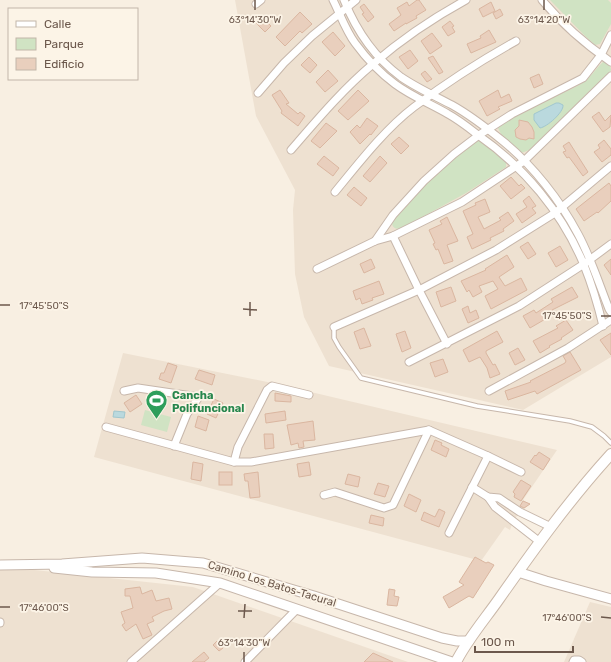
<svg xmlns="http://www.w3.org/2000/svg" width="611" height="662" font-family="Rubik,sans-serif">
<rect width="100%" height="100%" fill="#f8efe2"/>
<!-- residential -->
<g fill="#eee1d1">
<path d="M235,0H611V357L523,410L329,366L304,317L295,274L293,210L295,190L256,116Z"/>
<path d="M123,353L277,384L557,450L523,500L530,504L520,512L513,521L510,530L505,527L481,561L94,457Z"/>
<path d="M16,568L193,587L408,662H0V569Z"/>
<path d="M590,602L611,607V662H564Z"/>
</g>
<!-- green -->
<g fill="#d0e3c3">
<path d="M550,0H608L611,3V24L600,44L595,45L585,36Z"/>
<path d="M603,62H607L610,65L611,70L609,73L557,124C550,133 532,153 519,153L501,134L498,128C507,112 565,95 584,82C591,77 596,68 603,62Z"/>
<path d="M479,139L506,161V167L466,193L406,226C401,229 394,231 392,224C395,215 402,209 409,202C430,179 454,158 479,139Z"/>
<path d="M145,410L171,417L167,432L141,425Z"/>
</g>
<!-- water -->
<g fill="#bad9de" stroke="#a1c7ce">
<path d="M556,103H559L563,105C564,112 547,127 540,128L534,120V114Z"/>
<path d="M114,411L125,412L124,418L113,417Z"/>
</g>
<!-- building -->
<g fill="#e9cfbd" stroke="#dab6a0">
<path d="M417,0H419L426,10L416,16L417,18L406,24V23L394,31L389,24L401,15L397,8L407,2L409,6Z"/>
<path d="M491,2L495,11L483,17L479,9Z"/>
<path d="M364,4L374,17L368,22L362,14L364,13L360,7Z"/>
<path d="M500,9L503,15L496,19L493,13Z"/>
<path d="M300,12L312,24L302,33L300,31L285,46L276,37Z"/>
<path d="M261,16L271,26L265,32L255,22Z"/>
<path d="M450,21L454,26L452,27L455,32L448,36L442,27Z"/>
<path d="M489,30L496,42L471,53L467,44L481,38L480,36Z"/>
<path d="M333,32L345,46L335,56L322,42Z"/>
<path d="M432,33L442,46L430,54L421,41Z"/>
<path d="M410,50L418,61L408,69L399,57Z"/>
<path d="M433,56L443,72L439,74L428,58Z"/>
<path d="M309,57L317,65L310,73L301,65Z"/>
<path d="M328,70L338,81L325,92L316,82Z"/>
<path d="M425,71L432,79L427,82L421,74Z"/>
<path d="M539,74L543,84L534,88L530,78Z"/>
<path d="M280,90L289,103L286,104L298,114L300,112L305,116L298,126L281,113L282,111L272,95Z"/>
<path d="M358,90L369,101L348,120L338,111Z"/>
<path d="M498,90L501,98L509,94L512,101L498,107L500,109L487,116L479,101Z"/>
<path d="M599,112L605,121L611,115L610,127L603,132L592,117Z"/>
<path d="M367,118L378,126L371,135L370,134L360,144L350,132L357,125L360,128Z"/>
<path d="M519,120L528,122L532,127L534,132V139L529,138L526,140L520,139L516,137L515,130L519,126Z"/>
<path d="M326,123L337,131L320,148L311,141Z"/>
<path d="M399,137L409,146L401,154L391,144Z"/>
<path d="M604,140L611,149V155L602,162L594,152L600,148L598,145Z"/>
<path d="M569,142L588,172L583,176L569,157L567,158L563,152L566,151L563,146Z"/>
<path d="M324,156L339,168L333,176L317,164Z"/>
<path d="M380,156L387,163L370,182L363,176Z"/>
<path d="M511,177L519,186L521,184L525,188L511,199L500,186Z"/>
<path d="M609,183L611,186V201L598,213L597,212L584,221L576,209Z"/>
<path d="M354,187L367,198L361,206L347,195Z"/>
<path d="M529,196L536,206L532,208L536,213L522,223L516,214L527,207L523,201Z"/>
<path d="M485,199L490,212L478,217L484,229L501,220L499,218L508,212L514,221L503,229L504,231L490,238L491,240L472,249L467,237L473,234L463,211L476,205L475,203Z"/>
<path d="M447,217L458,241L447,245L453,261L444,264L438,249L436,250L433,244L435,243L429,230L442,224L440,221Z"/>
<path d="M528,242L536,254L528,259L520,247Z"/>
<path d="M560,246L568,260L556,267L548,253Z"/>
<path d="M507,255L514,267L499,277L505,286L521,278L527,290L491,309L485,296L498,289L493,281L479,286L482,292L473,297L469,290L467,292L461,281L486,270L485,269Z"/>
<path d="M371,259L375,268L364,273L360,264Z"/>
<path d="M611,259V275L604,265Z"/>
<path d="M379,281L384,294L372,298L373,300L362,304L360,298L356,300L353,291Z"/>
<path d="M451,287L456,301L441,307L436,292Z"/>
<path d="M572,287L578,297L552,310L554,314L530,328L523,316L534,310L536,313L553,302L551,299Z"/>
<path d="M468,306L470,313L476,310L479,318L468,323L462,309Z"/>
<path d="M566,320L573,330L561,338L562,339L549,346L550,347L540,353L533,341L558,328L556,326Z"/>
<path d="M364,328L371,346L360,349L354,332Z"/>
<path d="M405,331L411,348L402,352L396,334Z"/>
<path d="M497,331L503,342L486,351V353L493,365L495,364L500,374L490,378L487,368L480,357L469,362L463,350Z"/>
<path d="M611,333V355L600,340Z"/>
<path d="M518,348L525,360L515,365L509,353Z"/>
<path d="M570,352L581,370L537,394L535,391L508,400L505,391L531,382L530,381L565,363L566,361L563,356Z"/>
<path d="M443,359L448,372L435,377L430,363Z"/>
<path d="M168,363L177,366L171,383L159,379L161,373H164Z"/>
<path d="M199,370L215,375L212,385L195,379Z"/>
<path d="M275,393L291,396V402L275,401Z"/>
<path d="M136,395L142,404L130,412L124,403Z"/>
<path d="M214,399L223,403L216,418L207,414Z"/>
<path d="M285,411L286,420L266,423L265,414Z"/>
<path d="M198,416L209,420L206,431L195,427Z"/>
<path d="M313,421L315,440L303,441L304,447L299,448L298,443L291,445L287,425Z"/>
<path d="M264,434H273L274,448L265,449Z"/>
<path d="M435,440L442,443L441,445L449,449L446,457L431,450Z"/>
<path d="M539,452L550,459L543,470L530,462L535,455L536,456Z"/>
<path d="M193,462L203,464L201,481L191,479Z"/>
<path d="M309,462L311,475L299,477L297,464Z"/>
<rect x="219" y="472" width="13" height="13"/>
<path d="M258,472L260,497L250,498L248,481H245L244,474Z"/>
<path d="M348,474L360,477L358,487L345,484Z"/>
<path d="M521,480L531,486L521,501L514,497L515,494L513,492Z"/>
<path d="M378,483L389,486L385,497L374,494Z"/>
<path d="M409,494L421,500L416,512L404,506Z"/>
<path d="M523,501L530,504L524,508L520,506Z"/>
<path d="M439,509L445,512L439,527L421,520L424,512L435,517Z"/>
<path d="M371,515L384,518L383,526L369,523Z"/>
<path d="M475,557L486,563L488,562L494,565L473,598L469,596L449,608L443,597L464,585L459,582Z"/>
<path d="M140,587L142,594L152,590L156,601L169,598L172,609L164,611L152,617L154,621L147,624L152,635L143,639L136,624L126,631L122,625L125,623L121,612L133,608L130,596H125V589Z"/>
<path d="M389,589L395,590L394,596L399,597L397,606L387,605Z"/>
<path d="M217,641L223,648L219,651L213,645Z"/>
<path d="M204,652L209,658L204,662H192Z"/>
<path d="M373,653L393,662H364Z"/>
</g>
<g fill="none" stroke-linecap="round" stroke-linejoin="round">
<defs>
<path id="service" d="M334,327V338L339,347L361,378L477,406L570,421L592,427L604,436L611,443"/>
<g id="minor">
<path d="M333,0C340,14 346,31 355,43C366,58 380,73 395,84C411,96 431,104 448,114C459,120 469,128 478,135C524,167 562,212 584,265C592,285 598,305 603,326"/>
<path d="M344,0C356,30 374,57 401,77C417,88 435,96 452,105C470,115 488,129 504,142C533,166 560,200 578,234C591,258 599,284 609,309L611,312"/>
<path d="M542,0C562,24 585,44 611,62"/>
<path d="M256,4L261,0"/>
<path d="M258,93L284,63L312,36L356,0"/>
<path d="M291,150C317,120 343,89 373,64C402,39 433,18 466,0"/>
<path d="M335,192C358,164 385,129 414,107C446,83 480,61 516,41"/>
<path d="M393,236L419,290L447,344"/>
<path d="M375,241L393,215L424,181L454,154L479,135L512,114L583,78L601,55L611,35"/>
<path d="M317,269L375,241L393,236L462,202L524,161L611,76"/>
<path d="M334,327L419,290L496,250L555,213L611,166"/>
<path d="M409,362L519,306L584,264L611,244"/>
<path d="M124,391L138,388L199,397L187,414L174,446"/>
<path d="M489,391L568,348L611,320"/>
<path d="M106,427L234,462H251L429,430L488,456L521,472"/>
<path d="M234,462L238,447L267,390L272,386L309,395"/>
<path d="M472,487L488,497L499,498L520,512L551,527"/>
<path d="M324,495L335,492L384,508L393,505L429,430"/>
<path d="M488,497L495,507L540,542"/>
<path d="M449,533L488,456"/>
<path d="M0,623V622"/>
<path d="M131,662L220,583"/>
<path d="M245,662L297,609"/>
<path d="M573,662L574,660H579L582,662"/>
</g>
<g id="tertiary">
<path d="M0,565L62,564L142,558L203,563L314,596L442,638L457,641H469"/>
<path d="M54,568L92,572L156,573L220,583L452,662"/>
<path d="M518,572L546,581L611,599"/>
</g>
<path id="secondary" d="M456,662C467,640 485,619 499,599C534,549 570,499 611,454"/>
</defs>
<!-- service casing -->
<use href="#service" stroke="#c7b7ab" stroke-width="5.5"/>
<!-- minor casing -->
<use href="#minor" stroke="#c7b7ab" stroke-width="9"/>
<!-- tertiary casing -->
<use href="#tertiary" stroke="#c7b7ab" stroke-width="11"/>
<!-- secondary casing -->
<use href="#secondary" stroke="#cab8a9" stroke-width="12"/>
<!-- service -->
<use href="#service" stroke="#fff" stroke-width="3.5"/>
<!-- minor -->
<use href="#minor" stroke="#fff" stroke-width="7"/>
<!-- tertiary -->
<use href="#tertiary" stroke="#fff" stroke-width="9"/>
<!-- secondary -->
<use href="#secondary" stroke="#fff" stroke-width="10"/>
</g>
<!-- ticks -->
<path fill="none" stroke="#6c584c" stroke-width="1.5" d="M255,10V0M544,10V0M0,305H10M243,309L257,310M250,316V302M601,316H611M0,607H10M238,611H252M601,617L611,618M244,618L245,604M244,662V652"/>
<!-- icons -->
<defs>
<symbol id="stadium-pin" viewBox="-11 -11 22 30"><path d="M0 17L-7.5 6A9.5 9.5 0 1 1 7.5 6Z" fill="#2e9e5b" stroke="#fcf4e7"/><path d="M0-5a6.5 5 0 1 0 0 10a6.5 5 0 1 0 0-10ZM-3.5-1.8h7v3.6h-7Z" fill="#fff"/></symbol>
</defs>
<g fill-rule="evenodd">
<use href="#stadium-pin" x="144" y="388" width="25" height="34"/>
</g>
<g text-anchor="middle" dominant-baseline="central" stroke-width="3.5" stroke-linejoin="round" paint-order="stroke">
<!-- leisure labels -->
<g font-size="11" font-weight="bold" fill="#27864d" stroke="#fcf4e7" text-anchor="start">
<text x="172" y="395">Cancha<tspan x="172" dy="13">Polifuncional</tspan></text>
</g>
<!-- street labels -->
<g font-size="11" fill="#6c584c" stroke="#fcf4e7">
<text transform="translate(272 584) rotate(17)">Camino Los Batos-Tacural</text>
</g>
</g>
<g font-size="10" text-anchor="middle" fill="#6c584c" stroke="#fcf4e7" stroke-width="3.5" stroke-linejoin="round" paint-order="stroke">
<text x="255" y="23">63°14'30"W</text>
<text x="544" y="23">63°14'20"W</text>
<text x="44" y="309">17°45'50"S</text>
<text x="567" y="319">17°45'50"S</text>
<text x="44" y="611">17°46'00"S</text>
<text x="567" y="621">17°46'00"S</text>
<text x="244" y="646">63°14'30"W</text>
</g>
<!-- legend -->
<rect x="8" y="8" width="130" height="72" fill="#fcf4e7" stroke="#c2b6a9"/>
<rect x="16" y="21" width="20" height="6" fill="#ffffff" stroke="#c2b6a9"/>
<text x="44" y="28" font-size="12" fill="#6c584c">Calle</text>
<rect x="16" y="38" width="20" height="12" fill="#d0e3c3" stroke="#c2b6a9"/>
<text x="44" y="48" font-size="12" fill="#6c584c">Parque</text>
<rect x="16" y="58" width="20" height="12" fill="#e9cfbd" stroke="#c2b6a9"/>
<text x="44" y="68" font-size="12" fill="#6c584c">Edificio</text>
<!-- scale -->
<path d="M475 646v6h98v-6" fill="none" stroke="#6c584c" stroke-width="2"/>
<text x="481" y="646" font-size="12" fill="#6c584c" stroke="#fcf4e7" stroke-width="3" paint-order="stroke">100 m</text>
</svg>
